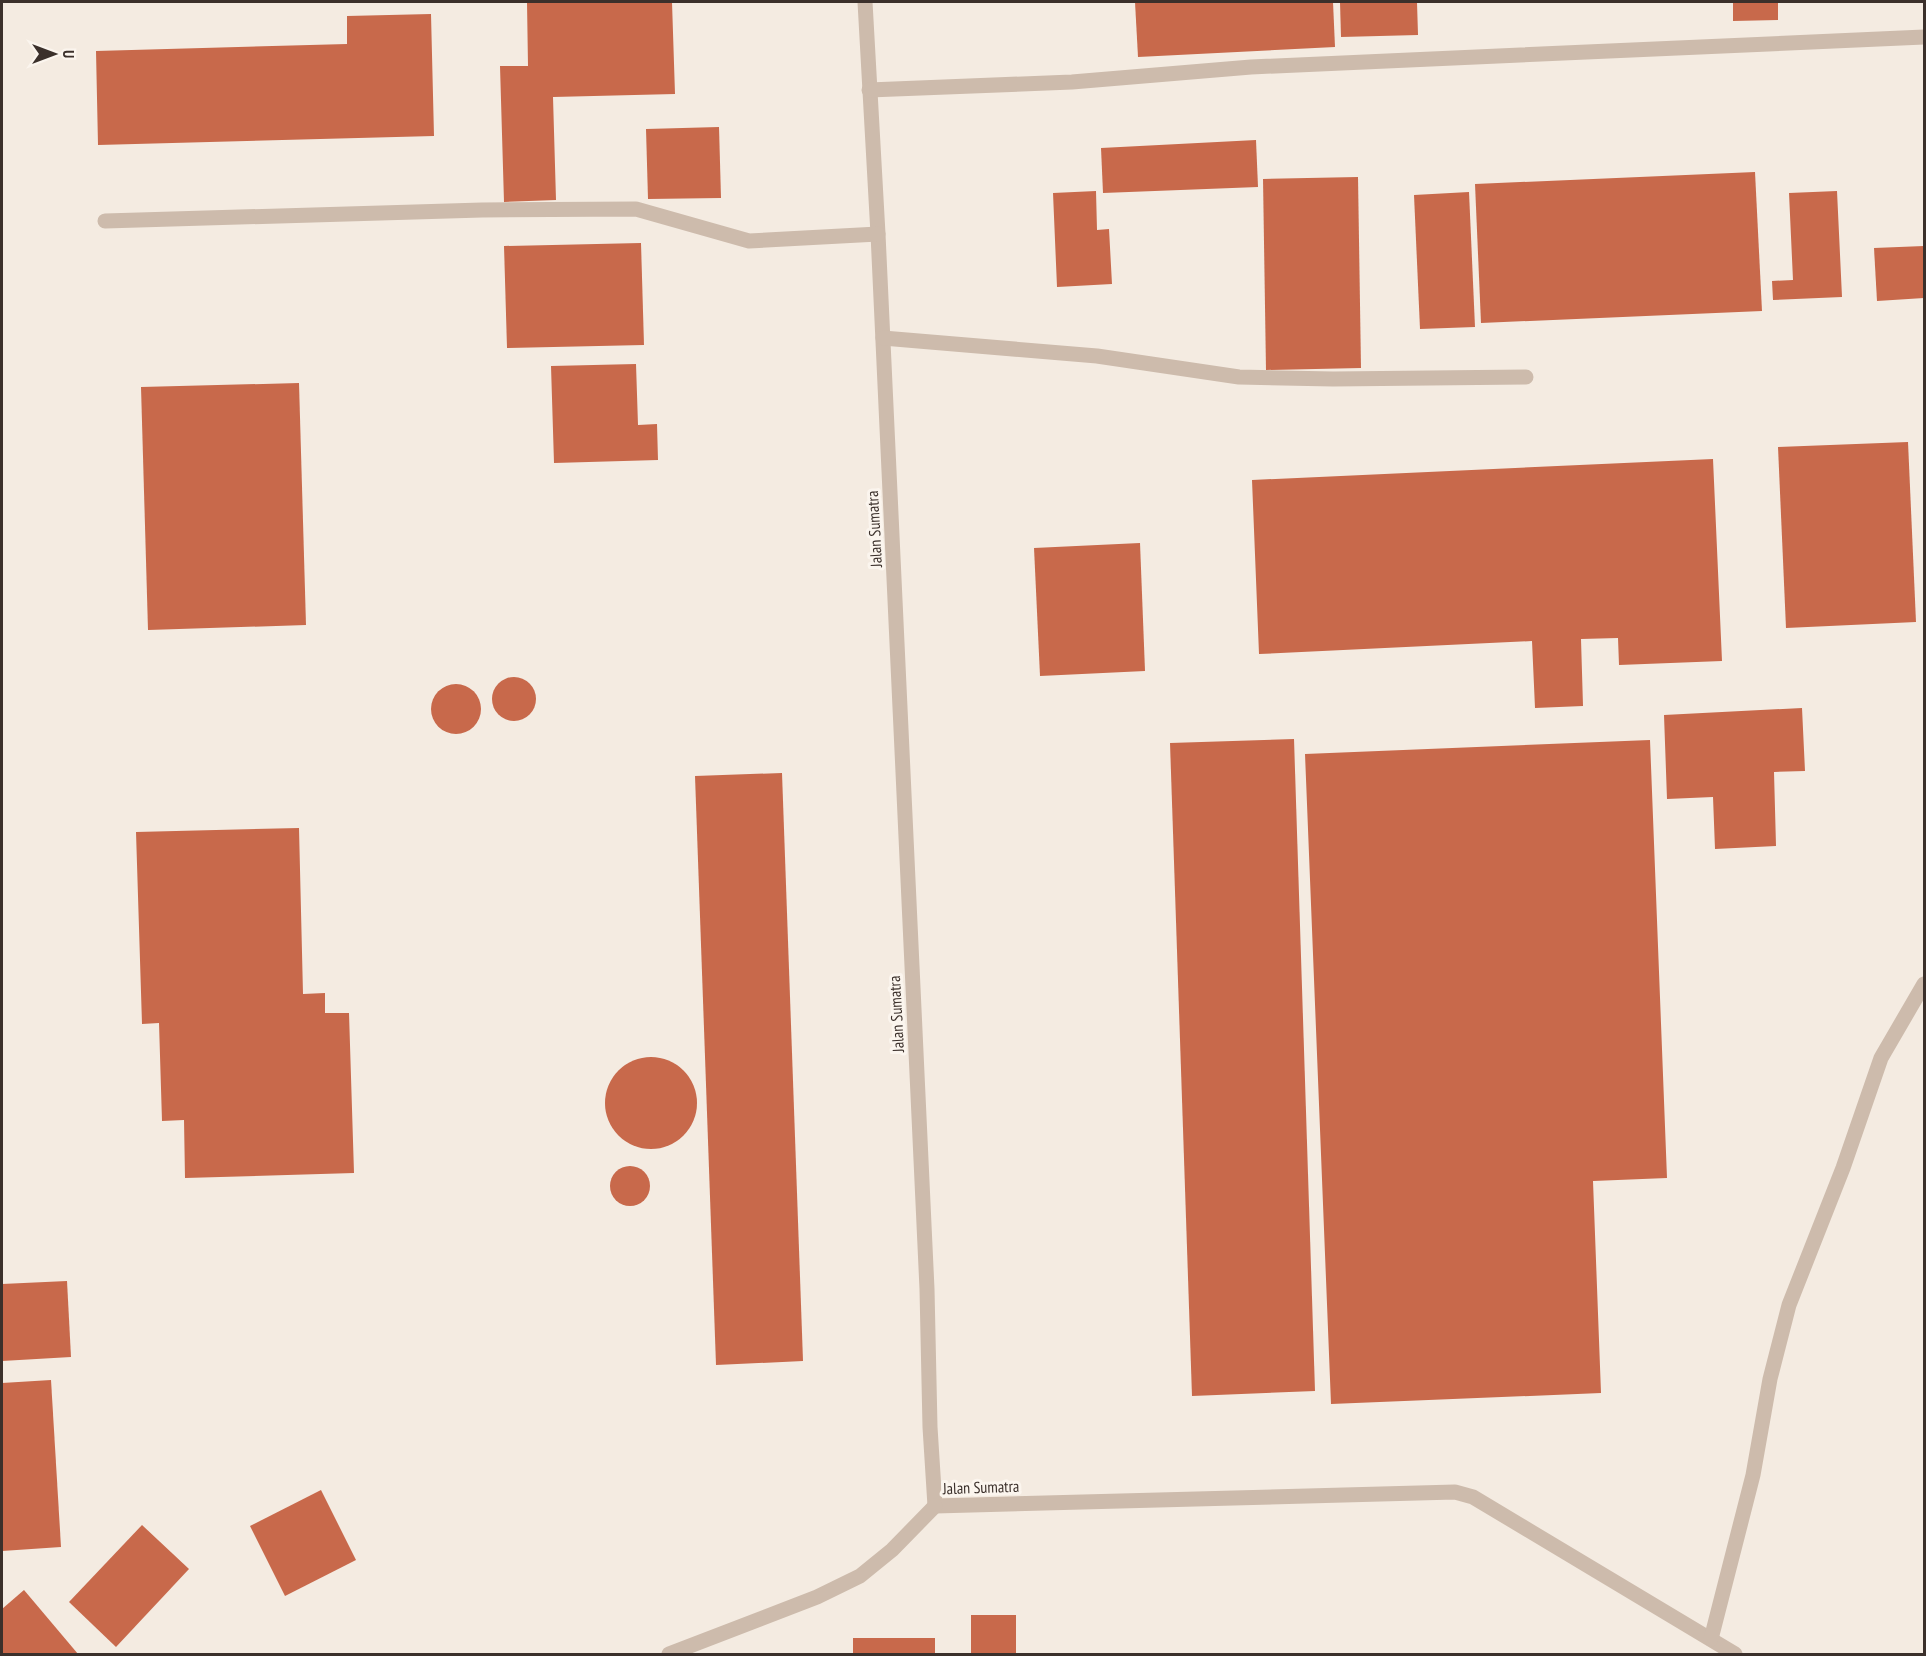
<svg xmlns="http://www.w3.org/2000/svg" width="1926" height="1656" font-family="'PT Sans Narrow',sans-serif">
<rect width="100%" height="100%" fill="#f4ebe1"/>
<!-- building -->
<g fill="#c8694b">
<path d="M527,2H672L675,94L553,97L556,200L504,202L500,66H528Z"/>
<path d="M1135,2H1333L1335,47L1138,57Z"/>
<path d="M1340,2H1417L1418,35L1341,37Z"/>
<path d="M1733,2H1778V20L1733,21Z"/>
<path d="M431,14L434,136L98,145L96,51L347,44V16Z"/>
<path d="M719,127L721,198L648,199L646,129Z"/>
<path d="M1256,140L1258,187L1103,193L1101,148Z"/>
<path d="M1755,172L1762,311L1481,323L1475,184Z"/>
<path d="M1358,177L1361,368L1266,370L1263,179Z"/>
<path d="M1096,191L1097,230L1109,229L1112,284L1057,287L1053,193Z"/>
<path d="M1837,191L1842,297L1773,300L1772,281L1793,280L1789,193Z"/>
<path d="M1469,192L1475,327L1420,329L1414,195Z"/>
<path d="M641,243L644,345L507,348L504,246Z"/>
<path d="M1924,246V298L1877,301L1874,248Z"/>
<path d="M636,364L638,425L657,424L658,460L554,463L551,366Z"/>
<path d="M299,383L306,625L148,630L141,387Z"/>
<path d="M1908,442L1916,622L1786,628L1778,447Z"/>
<path d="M1713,459L1722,661L1619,665L1618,638L1581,639L1583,706L1535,708L1532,641L1259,654L1252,480Z"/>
<path d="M1140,543L1145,671L1040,676L1034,548Z"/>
<circle cx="514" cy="699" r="22"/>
<circle cx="456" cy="709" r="25"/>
<path d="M1802,708L1805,771L1774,772L1776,846L1715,849L1713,797L1667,799L1664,715Z"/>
<path d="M1294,739L1315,1391L1192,1396L1170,743Z"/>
<path d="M1650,740L1667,1178L1593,1181L1601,1393L1331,1404L1305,754Z"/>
<path d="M782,773L803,1361L716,1365L695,776Z"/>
<path d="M299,828L303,994L325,993V1013H349L354,1173L185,1178L184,1120L162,1121L159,1023L142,1024L136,832Z"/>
<circle cx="651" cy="1103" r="46"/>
<circle cx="630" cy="1186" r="20"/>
<path d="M67,1281L71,1357L2,1361V1284Z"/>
<path d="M51,1380L61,1547L2,1551V1383Z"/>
<path d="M321,1490L356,1560L285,1596L250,1526Z"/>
<path d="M142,1525L189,1569L116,1647L69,1602Z"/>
<path d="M24,1590L78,1654H2V1609Z"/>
<rect x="971" y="1615" width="45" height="39"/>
<rect x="853" y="1638" width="82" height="16"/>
</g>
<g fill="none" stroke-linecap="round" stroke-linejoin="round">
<!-- service -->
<g stroke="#cdbbac" stroke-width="15">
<path d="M865,2L878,234L927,1289L930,1427L935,1506L1455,1492L1473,1497L1735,1654"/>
<path d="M869,90L1072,82L1251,67L1924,37"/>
<path d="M105,221L482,210L636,209L749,241L878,234"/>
<path d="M883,338L1097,356L1239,377L1333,379L1526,377"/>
<path d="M1711,1639L1753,1475L1770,1379L1789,1305L1843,1168L1881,1058L1924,984"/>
<path d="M669,1654L817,1597L860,1576L892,1550L935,1506"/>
</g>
</g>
<g text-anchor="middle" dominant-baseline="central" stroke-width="6" stroke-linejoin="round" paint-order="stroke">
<!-- street labels -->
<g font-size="16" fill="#3b302b" stroke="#fbf5ee">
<text transform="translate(874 529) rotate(-93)">Jalan Sumatra</text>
<text transform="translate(896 1014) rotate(-93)">Jalan Sumatra</text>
<text transform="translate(981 1487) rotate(-2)">Jalan Sumatra</text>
</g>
</g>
<!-- border -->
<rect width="1926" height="1656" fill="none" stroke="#3b302b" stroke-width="6"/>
<!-- north arrow -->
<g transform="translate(54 54) rotate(90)" stroke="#fbf5ee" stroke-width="4.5" paint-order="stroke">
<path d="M0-4.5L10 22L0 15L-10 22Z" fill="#3b302b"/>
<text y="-9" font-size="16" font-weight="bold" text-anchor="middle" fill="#3b302b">U</text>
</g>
</svg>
